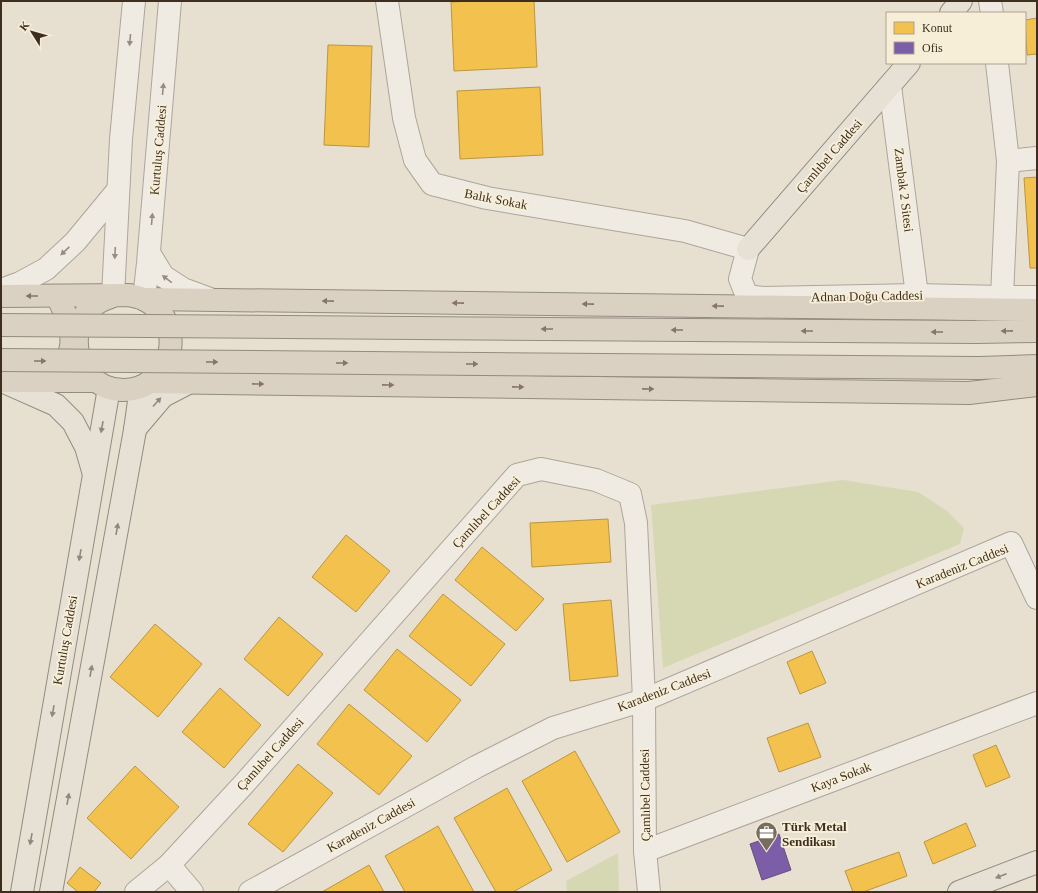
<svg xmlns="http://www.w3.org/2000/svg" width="1038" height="893" font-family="'Times New Roman',serif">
<rect width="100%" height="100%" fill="#e7e0d1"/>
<!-- green -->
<g fill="#d6d7b3">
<path d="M843,480L918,492L947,511L964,528L960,544L663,668L651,505Z"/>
<path d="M618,853L619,892H567L566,881Z"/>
</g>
<!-- homes -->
<g fill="#f2c14e" stroke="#bc9540">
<path d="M473,1H534L537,67L454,71L451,2Z"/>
<path d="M1037,18V54L1027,55L1025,20Z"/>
<path d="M328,45L372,46L369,147L324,145Z"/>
<path d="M540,87L543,155L460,159L457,91Z"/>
<path d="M1037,177V268H1030L1024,178Z"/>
<path d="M608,519L611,562L532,567L530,523Z"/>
<path d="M346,535L390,571L356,612L312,577Z"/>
<path d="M482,547L544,599L516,631L455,580Z"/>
<path d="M443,594L505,644L471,686L409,636Z"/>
<path d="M611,600L618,676L570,681L563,604Z"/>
<path d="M279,617L323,654L288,696L244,659Z"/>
<path d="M155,624L202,664L158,717L110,677Z"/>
<path d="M397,649L461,700L427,742L364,690Z"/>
<path d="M812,651L826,683L800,694L787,662Z"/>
<path d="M220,688L261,725L224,768L182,732Z"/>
<path d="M349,704L412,756L379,795L317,744Z"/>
<path d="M808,723L821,757L779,772L767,738Z"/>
<path d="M996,745L1010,777L986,787L973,755Z"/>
<path d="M575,751L620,832L567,862L522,781Z"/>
<path d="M298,764L333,793L283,852L248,824Z"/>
<path d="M135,766L179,807L131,859L87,818Z"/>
<path d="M507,788L552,870L513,892H496L454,818Z"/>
<path d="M966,823L976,846L933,864L924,842Z"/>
<path d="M438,826L474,892H405L385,856Z"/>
<path d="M899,852L907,876L863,892H853L845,871Z"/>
<path d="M369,865L384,892H322Z"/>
<path d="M80,867L101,883L94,892H78L67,883Z"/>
</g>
<!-- offices -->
<path fill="#7b5ea7" stroke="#68507e" d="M779,834L791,870L762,880L750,844Z"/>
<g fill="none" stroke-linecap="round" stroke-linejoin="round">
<defs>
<g id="minor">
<path d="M387,1L404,118L415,160L432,184L487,198L685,231L748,249L740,279L747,296L764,298L917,295L1002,297H1037"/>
<path d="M990,1L992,13"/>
<path d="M997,63L1008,161L1002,297"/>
<path d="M890,86L917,295"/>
<path d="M1008,161L1037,158"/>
<path d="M149,253L163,276L183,289L210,299"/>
<path d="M1,290L20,283L46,269L75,242L118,190"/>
<path d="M113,296L121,139L134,1"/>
<path d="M144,299L148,263L170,1"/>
<path d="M645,851L1037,703"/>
<path d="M169,865L192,892"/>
<path d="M136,892L169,865L243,785L517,475L541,469L596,480L630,494L636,523L644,700L645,851L649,892"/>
<path d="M250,892L476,767L553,728L644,700L1011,543L1037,598"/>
</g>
<g id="major">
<path d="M951,13L961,1"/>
<path d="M748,249L909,63"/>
<path d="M2,381L56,405L73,422L86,447L93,471"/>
<path d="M135,429L163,396L188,383"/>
<path d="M22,892L109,388"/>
<path d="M51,892L135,430L141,387"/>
<path d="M959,892L1037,862"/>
</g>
<g id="highway">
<path d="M1,296L129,295C133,296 139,297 143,299C185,318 177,380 133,389C123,391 113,390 104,386C95,381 86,375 82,365C72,342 76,315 99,302C104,299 109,298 113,296"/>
<path d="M144,299L1037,310"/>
<path d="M976,332L1037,331"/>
<path d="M979,368L1037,366"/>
<path d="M1,381H94"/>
<path d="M50,381C81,352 74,330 57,296"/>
<path d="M149,382L969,393L1037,385"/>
</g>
</defs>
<!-- minor casing -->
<use href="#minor" stroke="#ada599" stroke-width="24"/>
<!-- major casing -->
<use href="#major" stroke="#928b80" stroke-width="24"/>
<!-- highway casing -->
<use href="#highway" stroke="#928b80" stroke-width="24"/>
<!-- minor -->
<use href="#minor" stroke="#efebe3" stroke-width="22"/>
<!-- major -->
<use href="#major" stroke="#e6e1d4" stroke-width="22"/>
<!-- highway -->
<use href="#highway" stroke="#dad1c2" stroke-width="22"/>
<defs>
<g id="highway-bridge">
<path d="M1,325L976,332"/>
<path d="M1,360L979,368"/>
</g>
</defs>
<!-- highway-bridge casing -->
<use href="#highway-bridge" stroke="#928b80" stroke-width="24" stroke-linecap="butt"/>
<!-- highway-bridge -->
<use href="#highway-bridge" stroke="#dad1c2" stroke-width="22"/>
</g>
<!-- one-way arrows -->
<defs><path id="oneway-solid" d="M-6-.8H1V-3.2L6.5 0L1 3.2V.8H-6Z"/></defs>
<g fill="#968c82">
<use href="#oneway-solid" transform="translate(130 40) rotate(95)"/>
<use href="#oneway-solid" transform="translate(163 89) rotate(-85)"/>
<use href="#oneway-solid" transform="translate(152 219) rotate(-85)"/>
<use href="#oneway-solid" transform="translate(65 251) rotate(137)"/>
<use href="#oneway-solid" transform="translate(115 253) rotate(93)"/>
<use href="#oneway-solid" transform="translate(167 279) rotate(-143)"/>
</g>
<g fill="#847769">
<use href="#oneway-solid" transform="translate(32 296) rotate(-180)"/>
<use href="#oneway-solid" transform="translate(328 301) rotate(-179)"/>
<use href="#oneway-solid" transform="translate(458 303) rotate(-179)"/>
<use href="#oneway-solid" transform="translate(588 304) rotate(-179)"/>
<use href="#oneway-solid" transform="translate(718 306) rotate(-179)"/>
<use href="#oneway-solid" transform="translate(547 329) rotate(-180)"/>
<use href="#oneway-solid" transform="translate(677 330) rotate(-180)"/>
<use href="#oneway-solid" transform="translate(807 331) rotate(-180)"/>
<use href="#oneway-solid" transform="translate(1007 331) rotate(179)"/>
<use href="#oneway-solid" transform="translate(937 332) rotate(-180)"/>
<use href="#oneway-solid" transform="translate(40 361)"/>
<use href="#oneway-solid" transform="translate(212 362)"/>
<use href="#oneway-solid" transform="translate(342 363)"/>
<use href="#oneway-solid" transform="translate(472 364)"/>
<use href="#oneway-solid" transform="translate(258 384) rotate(1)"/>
<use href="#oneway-solid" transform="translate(388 385) rotate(1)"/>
<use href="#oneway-solid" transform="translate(518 387) rotate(1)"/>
<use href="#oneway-solid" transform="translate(648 389) rotate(1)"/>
</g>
<g fill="#92887a">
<use href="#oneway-solid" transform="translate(157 402) rotate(-48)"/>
<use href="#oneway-solid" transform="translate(102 427) rotate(100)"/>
<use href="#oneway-solid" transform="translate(117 529) rotate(-80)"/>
<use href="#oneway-solid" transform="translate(80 555) rotate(100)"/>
<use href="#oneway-solid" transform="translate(91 671) rotate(-80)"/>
<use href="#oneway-solid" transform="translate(53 711) rotate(100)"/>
<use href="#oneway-solid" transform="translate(68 799) rotate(-80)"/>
<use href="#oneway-solid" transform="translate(31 839) rotate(100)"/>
<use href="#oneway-solid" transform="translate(1001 876) rotate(159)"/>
</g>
<!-- icons -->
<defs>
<symbol id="office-pin" viewBox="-11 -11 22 30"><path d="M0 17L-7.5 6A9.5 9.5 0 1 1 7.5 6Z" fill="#786c5e" stroke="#f7eed8"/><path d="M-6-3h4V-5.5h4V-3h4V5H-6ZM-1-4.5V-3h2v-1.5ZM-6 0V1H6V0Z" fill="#fff"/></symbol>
</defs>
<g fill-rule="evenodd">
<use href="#office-pin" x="754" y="820" width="25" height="34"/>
</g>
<g text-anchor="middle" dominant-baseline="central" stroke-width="4" stroke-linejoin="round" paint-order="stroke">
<!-- street labels -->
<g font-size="13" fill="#3d2e20" stroke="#f7eed8">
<text transform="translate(158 150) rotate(-85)">Kurtuluş Caddesi</text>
<text transform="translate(829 156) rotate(-49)">Çamlıbel Caddesi</text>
<text transform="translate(904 190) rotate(83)">Zambak 2 Sitesi</text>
<text transform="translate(496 199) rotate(11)">Balık Sokak</text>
<text transform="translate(867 296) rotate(-1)">Adnan Doğu Caddesi</text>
<text transform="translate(486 512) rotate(-47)">Çamlıbel Caddesi</text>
<text transform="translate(962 566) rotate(-22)">Karadeniz Caddesi</text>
<text transform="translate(65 640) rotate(-80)">Kurtuluş Caddesi</text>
<text transform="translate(664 690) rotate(-21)">Karadeniz Caddesi</text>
<text transform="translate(270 754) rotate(-48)">Çamlıbel Caddesi</text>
<text transform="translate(841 777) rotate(-21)">Kaya Sokak</text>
<text transform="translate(645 795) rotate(-91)">Çamlıbel Caddesi</text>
<text transform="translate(371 825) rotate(-29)">Karadeniz Caddesi</text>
</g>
<!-- poi labels -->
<g font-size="13" font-weight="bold" fill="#3d2e20" stroke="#f7eed8" text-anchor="start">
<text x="782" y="826">Türk Metal<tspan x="782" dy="15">Sendikası</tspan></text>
</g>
</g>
<!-- border -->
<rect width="1038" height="893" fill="none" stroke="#3d2e20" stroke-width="4"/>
<!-- legend -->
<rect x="886" y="12" width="140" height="52" fill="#f7eed8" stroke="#ada18e"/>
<rect x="894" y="22" width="20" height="12" fill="#f2c14e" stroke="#ada18e"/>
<text x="922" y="32" font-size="12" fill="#3d2e20">Konut</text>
<rect x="894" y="42" width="20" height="12" fill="#7b5ea7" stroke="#ada18e"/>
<text x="922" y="52" font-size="12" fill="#3d2e20">Ofis</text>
<!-- north arrow -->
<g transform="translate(32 32) rotate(307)" stroke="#f7eed8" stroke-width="3" paint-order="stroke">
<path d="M0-3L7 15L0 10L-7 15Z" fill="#3d2e20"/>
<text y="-6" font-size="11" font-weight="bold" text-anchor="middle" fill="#3d2e20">K</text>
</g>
</svg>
